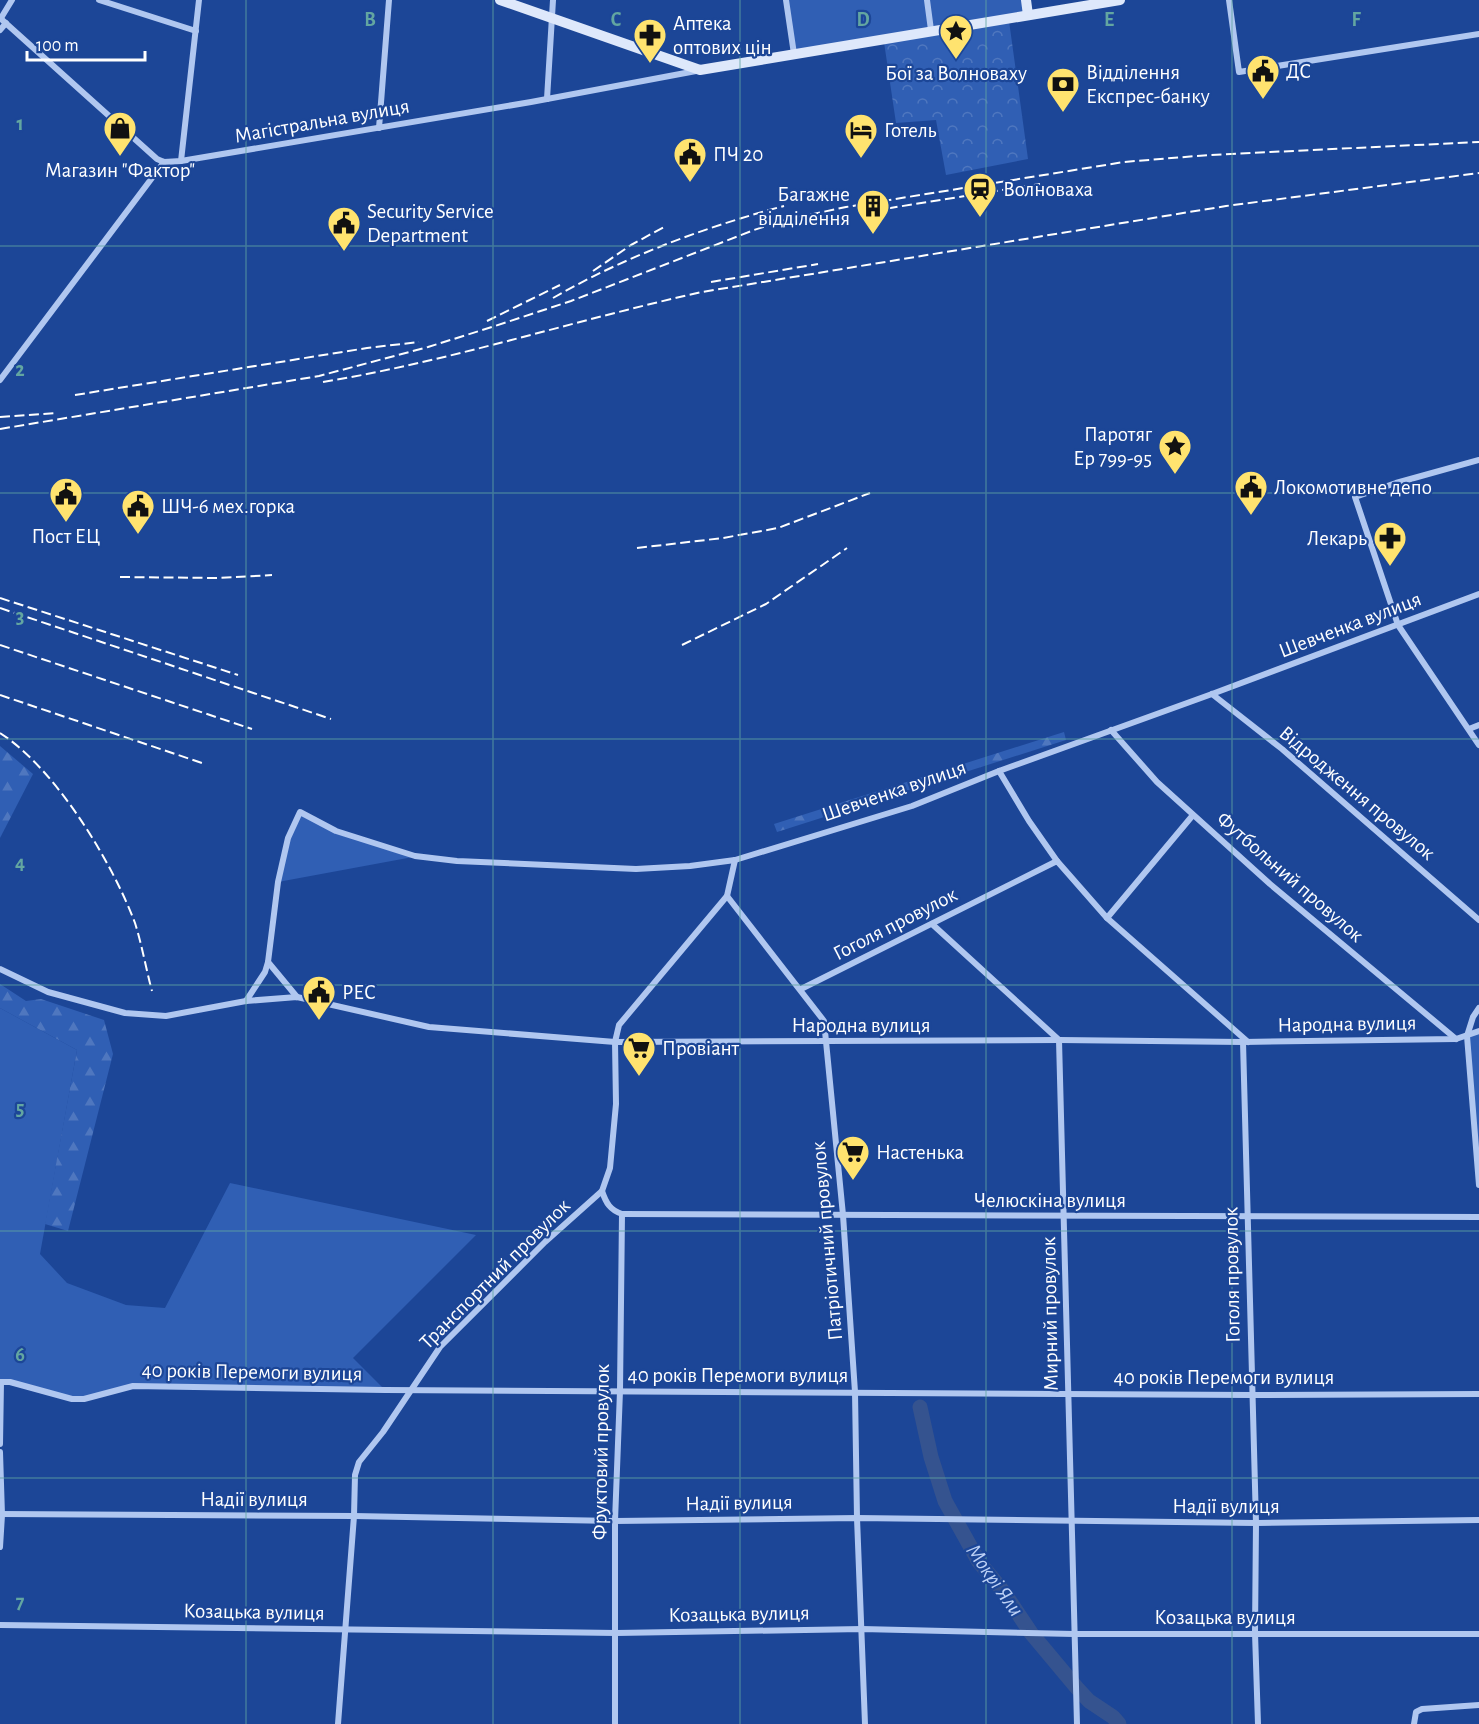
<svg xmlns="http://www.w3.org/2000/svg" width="1479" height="1724" font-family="'Alegreya Sans',sans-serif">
<defs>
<pattern id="forest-firs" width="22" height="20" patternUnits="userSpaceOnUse" patternTransform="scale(1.5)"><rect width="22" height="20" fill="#305fb4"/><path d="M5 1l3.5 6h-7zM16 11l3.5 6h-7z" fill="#4f77bf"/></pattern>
<pattern id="park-crowns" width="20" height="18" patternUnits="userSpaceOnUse" patternTransform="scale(1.5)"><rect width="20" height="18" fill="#305fb4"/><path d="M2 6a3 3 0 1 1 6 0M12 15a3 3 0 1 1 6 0" fill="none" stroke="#4f77bf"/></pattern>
</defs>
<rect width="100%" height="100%" fill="#1c4697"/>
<!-- green -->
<g fill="#305fb4">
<path d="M786,0H1026L1027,12L793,51Z"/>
<path d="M300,812L336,831L413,857L278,882L288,838Z"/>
<path d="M0,1008L77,1050L40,1254L67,1283L126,1305L165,1308L230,1183L476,1235L353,1358L385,1390L133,1386L84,1399L0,1382Z"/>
<path d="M1479,1031V1185L1467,1036Z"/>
</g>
<!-- forest -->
<g fill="url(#forest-firs)">
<path d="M1064,732L1066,740L777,832L774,824Z"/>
<path d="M0,746L33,774L0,838Z"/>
<path d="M0,984L26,1001L41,999L104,1020L113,1054L68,1231L45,1224L77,1050L0,1008Z"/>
</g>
<!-- park -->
<path fill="url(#park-crowns)" d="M1009,21L1028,159L946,175L936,120L896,123L884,42Z"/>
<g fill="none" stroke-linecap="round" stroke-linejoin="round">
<!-- river -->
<path stroke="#35538f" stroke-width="15" d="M920,1407L931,1457L945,1501L979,1562L1003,1591L1031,1633L1077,1688L1089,1701L1113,1717L1119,1724"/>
<!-- street -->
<g stroke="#b0c7f0" stroke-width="6">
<path d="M99,0L196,31"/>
<path d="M786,0L794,54"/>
<path d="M927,0L931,30"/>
<path d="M1229,0L1239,72L1479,34"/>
<path d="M0,18L157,159L164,162L181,161L531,102L696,71"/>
<path d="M1,18L12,0"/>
<path d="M0,30L6,23"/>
<path d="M547,99L553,0"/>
<path d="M379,128L389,0"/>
<path d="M181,161L199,0"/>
<path d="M0,380L164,162"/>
<path d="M1479,460L1396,483L1355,497L1398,625L1479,745"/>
<path d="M1212,694L1282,749L1479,920"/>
<path d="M1469,729L1479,725"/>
<path d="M1111,730L1157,782L1270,884L1456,1039"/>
<path d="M999,771L1029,821L1057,861"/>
<path d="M727,896L824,1021L843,1215L855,1392L857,1518L865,1724"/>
<path d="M1107,918L1193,815"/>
<path d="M932,924L1059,1040L1077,1724"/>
<path d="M0,969L48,992L125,1013L166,1016L246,1001L297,997L429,1027L615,1042L1059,1040L1243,1042L1456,1039L1479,1031"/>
<path d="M801,989L1057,861L1107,918L1248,1042"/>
<path d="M297,997L268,962L278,882L288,838L300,812L336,831L415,856L457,861L636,869L690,866L735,860L912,806L999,771L1212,694L1479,594"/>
<path d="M246,1001L265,972L268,962"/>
<path d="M1479,1008L1473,1017L1467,1036L1479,1185"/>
<path d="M1243,1042L1256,1523L1255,1633L1258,1724"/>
<path d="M602,1191C606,1203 610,1210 622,1214L620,1391L615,1521V1724"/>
<path d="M622,1214L1479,1217"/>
<path d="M0,1382H10L72,1399H84L133,1386L385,1390L1251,1395L1479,1394"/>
<path d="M0,1444L1,1382"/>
<path d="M0,1452L2,1515L0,1547"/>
<path d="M0,1514L354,1516L615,1521L857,1518L1256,1523L1479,1520"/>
<path d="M0,1625L616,1633L862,1629L1074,1634H1479"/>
<path d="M338,1724L354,1516L355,1475L359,1462L383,1432L440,1347L545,1242L602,1191L610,1168L616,1104L615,1042L619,1025L727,896L735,860"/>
<path d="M1414,1724L1416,1712L1422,1709L1479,1705"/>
</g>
<!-- secondary -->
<g stroke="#dee8fb" stroke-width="10">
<path d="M500,0L700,70L1120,0"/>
<path d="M1026,0L1028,15"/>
</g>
<!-- rail -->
<g stroke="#fff" stroke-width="2" stroke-dasharray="10 4.5" stroke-linecap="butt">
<path d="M859,213L1040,184"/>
<path d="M593,271L631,245L664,227"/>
<path d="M711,282L818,264"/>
<path d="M553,298C624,257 705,227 784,206"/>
<path d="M487,321L560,285"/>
<path d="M323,382C451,361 575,320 702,292L1226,206L1479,173"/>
<path d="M75,395L367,348L419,342"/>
<path d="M0,417L57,413"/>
<path d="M0,429L319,376L428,347L495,326L571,301L754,230L785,220L846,207L1124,162L1209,155L1479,142"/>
<path d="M637,548L723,538L778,528L870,493"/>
<path d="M120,577L218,578L272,575"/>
<path d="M0,598L238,675"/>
<path d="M0,608L331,719"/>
<path d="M0,645L252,729"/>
<path d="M682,645L766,604L847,548"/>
<path d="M0,695L202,763"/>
<path d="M0,733C56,769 112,862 135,923C142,945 146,969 152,991"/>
</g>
</g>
<!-- grid -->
<path fill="none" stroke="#63a6a1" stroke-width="1.5" stroke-opacity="0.55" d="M246,0V1724M493,0V1724M740,0V1724M986,0V1724M1232,0V1724M0,246H1479M0,493H1479M0,739H1479M0,985H1479M0,1231H1479M0,1478H1479"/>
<!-- icons -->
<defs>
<symbol id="sight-pin" viewBox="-11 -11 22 30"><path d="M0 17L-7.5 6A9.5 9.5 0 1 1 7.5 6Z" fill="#ffe36f" stroke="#1c4697"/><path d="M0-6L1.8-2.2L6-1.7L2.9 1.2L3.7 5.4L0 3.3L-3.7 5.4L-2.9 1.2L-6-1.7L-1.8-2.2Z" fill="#111"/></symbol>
<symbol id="pharmacy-pin" viewBox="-11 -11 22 30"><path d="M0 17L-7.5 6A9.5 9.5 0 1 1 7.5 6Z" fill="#ffe36f" stroke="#1c4697"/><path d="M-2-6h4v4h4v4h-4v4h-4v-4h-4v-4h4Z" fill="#111"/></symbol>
<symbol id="civic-pin" viewBox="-11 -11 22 30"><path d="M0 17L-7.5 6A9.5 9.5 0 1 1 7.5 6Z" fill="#ffe36f" stroke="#1c4697"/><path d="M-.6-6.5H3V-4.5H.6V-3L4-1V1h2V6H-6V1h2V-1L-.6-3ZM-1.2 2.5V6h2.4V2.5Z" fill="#111"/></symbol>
<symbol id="bank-pin" viewBox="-11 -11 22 30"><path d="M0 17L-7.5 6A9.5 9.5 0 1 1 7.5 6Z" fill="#ffe36f" stroke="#1c4697"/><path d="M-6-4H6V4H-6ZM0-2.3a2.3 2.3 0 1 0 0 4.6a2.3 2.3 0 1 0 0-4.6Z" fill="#111"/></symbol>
<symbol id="shop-pin" viewBox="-11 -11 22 30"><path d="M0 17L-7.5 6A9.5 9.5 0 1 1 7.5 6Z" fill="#ffe36f" stroke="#1c4697"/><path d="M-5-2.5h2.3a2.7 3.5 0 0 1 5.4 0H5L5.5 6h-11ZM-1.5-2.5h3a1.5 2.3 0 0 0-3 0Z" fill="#111"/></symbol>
<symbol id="hotel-pin" viewBox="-11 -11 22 30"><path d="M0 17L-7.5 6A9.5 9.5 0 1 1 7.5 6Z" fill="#ffe36f" stroke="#1c4697"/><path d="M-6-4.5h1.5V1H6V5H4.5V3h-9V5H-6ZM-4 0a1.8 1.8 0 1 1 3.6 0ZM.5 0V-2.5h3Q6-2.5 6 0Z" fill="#111"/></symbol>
<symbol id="station-pin" viewBox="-11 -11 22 30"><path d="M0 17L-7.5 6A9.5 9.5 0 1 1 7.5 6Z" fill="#ffe36f" stroke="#1c4697"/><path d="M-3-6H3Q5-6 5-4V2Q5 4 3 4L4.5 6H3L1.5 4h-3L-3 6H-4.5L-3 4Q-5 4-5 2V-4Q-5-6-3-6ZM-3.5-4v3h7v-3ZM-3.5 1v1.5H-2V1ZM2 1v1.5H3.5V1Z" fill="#111"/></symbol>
<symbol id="building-pin" viewBox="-11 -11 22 30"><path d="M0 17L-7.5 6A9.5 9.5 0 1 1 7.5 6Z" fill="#ffe36f" stroke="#1c4697"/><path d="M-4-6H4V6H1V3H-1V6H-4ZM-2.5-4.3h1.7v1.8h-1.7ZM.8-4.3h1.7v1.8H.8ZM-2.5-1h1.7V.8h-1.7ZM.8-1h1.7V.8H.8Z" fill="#111"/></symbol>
<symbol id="supermarket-pin" viewBox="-11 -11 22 30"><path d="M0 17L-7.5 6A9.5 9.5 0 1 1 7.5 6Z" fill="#ffe36f" stroke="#1c4697"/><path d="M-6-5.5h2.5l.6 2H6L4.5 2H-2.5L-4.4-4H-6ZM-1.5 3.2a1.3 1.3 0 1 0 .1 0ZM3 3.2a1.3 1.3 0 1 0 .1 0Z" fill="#111"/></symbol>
</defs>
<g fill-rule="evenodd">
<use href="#sight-pin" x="937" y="12" width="38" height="52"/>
<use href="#pharmacy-pin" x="631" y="16" width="38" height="52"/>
<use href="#civic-pin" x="1244" y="52" width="38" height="52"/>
<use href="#bank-pin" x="1044" y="65" width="38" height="52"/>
<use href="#shop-pin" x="101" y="109" width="38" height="52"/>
<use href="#hotel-pin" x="842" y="111" width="38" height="52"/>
<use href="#civic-pin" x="671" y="135" width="38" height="52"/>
<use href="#station-pin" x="961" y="170" width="38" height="52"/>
<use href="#building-pin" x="854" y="187" width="38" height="52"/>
<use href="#civic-pin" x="325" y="204" width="38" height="52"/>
<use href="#sight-pin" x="1156" y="427" width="38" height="52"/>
<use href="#civic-pin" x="1232" y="468" width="38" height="52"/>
<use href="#civic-pin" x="47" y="475" width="38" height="52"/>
<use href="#civic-pin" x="119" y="487" width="38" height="52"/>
<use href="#pharmacy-pin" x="1371" y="519" width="38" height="52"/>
<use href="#civic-pin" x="300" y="973" width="38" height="52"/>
<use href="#supermarket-pin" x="620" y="1029" width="38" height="52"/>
<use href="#supermarket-pin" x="834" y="1133" width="38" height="52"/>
</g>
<g text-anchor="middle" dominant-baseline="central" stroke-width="4.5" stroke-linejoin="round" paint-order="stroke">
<!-- poi labels -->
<g font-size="21" fill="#fff" stroke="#1c4697" text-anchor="start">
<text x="673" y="23">Аптека<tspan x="673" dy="24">оптових цін</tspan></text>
<text x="1286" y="71">ДС</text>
<text x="1086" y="72">Відділення<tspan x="1086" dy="24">Експрес-банку</tspan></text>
<text x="956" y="73" text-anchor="middle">Бої за Волноваху</text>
<text x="884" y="130">Готель</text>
<text x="713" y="154">ПЧ 20</text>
<text x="120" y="170" text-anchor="middle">Магазин "Фактор"</text>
<text x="1003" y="189">Волноваха</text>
<text x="850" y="194" text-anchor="end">Багажне<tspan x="850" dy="24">відділення</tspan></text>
<text x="367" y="211">Security Service<tspan x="367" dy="24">Department</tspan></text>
<text x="1152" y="434" text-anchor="end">Паротяг<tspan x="1152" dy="24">Ер 799-95</tspan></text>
<text x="1274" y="487">Локомотивне депо</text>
<text x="161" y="506">ШЧ-6 мех.горка</text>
<text x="66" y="536" text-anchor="middle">Пост ЕЦ</text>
<text x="1367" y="538" text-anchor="end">Лекарь</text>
<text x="342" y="992">РЕС</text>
<text x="662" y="1048">Провіант</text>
<text x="876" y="1152">Настенька</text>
</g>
<!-- street labels -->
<g font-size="21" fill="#fff" stroke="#1c4697">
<text transform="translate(322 121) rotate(-10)">Магістральна вулиця</text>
<text transform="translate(1350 625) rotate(-21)">Шевченка вулиця</text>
<text transform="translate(894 791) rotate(-19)">Шевченка вулиця</text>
<text transform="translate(1357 793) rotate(40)">Відродження провулок</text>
<text transform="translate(1290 877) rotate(41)">Футбольний провулок</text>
<text transform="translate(895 924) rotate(-27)">Гоголя провулок</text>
<text transform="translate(1347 1024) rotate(-1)">Народна вулиця</text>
<text x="861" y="1025">Народна вулиця</text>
<text x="1050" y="1200">Челюскіна вулиця</text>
<text transform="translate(827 1241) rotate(-95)">Патріотичний провулок</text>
<text transform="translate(495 1274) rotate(-45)">Транспортний провулок</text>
<text transform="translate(1232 1275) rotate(-91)">Гоголя провулок</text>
<text transform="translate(1050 1314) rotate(-91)">Мирний провулок</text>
<text transform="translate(252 1372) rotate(1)">40 років Перемоги вулиця</text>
<text x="738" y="1375">40 років Перемоги вулиця</text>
<text x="1224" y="1377">40 років Перемоги вулиця</text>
<text transform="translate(601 1452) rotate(-89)">Фруктовий провулок</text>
<text x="254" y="1499">Надії вулиця</text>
<text transform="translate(739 1503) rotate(-1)">Надії вулиця</text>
<text x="1226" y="1506">Надії вулиця</text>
<text transform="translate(254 1612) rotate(1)">Козацька вулиця</text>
<text transform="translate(739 1614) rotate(-1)">Козацька вулиця</text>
<text x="1225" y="1617">Козацька вулиця</text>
</g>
<!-- water labels -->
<g font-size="22" font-style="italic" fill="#bdd1f6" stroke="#1c4697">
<text transform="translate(995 1580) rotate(55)">Мокрі Яли</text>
</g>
</g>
<g font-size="20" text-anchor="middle" font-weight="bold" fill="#63a6a1" stroke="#1c4697" stroke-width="4.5" stroke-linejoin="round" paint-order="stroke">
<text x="370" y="26">B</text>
<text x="616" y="26">C</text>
<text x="863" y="26">D</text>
<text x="1109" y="26">E</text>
<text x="1356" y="26">F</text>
<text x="20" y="130">1</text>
<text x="20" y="376">2</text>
<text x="20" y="623">3</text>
<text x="20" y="869">4</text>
<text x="20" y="1115">5</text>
<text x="20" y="1361">6</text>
<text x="20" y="1608">7</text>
</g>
<!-- scale -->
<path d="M27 51v9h118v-9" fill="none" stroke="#ffffff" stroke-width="3"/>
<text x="36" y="51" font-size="18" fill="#ffffff" stroke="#1c4697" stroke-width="4.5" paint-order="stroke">100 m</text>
</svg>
